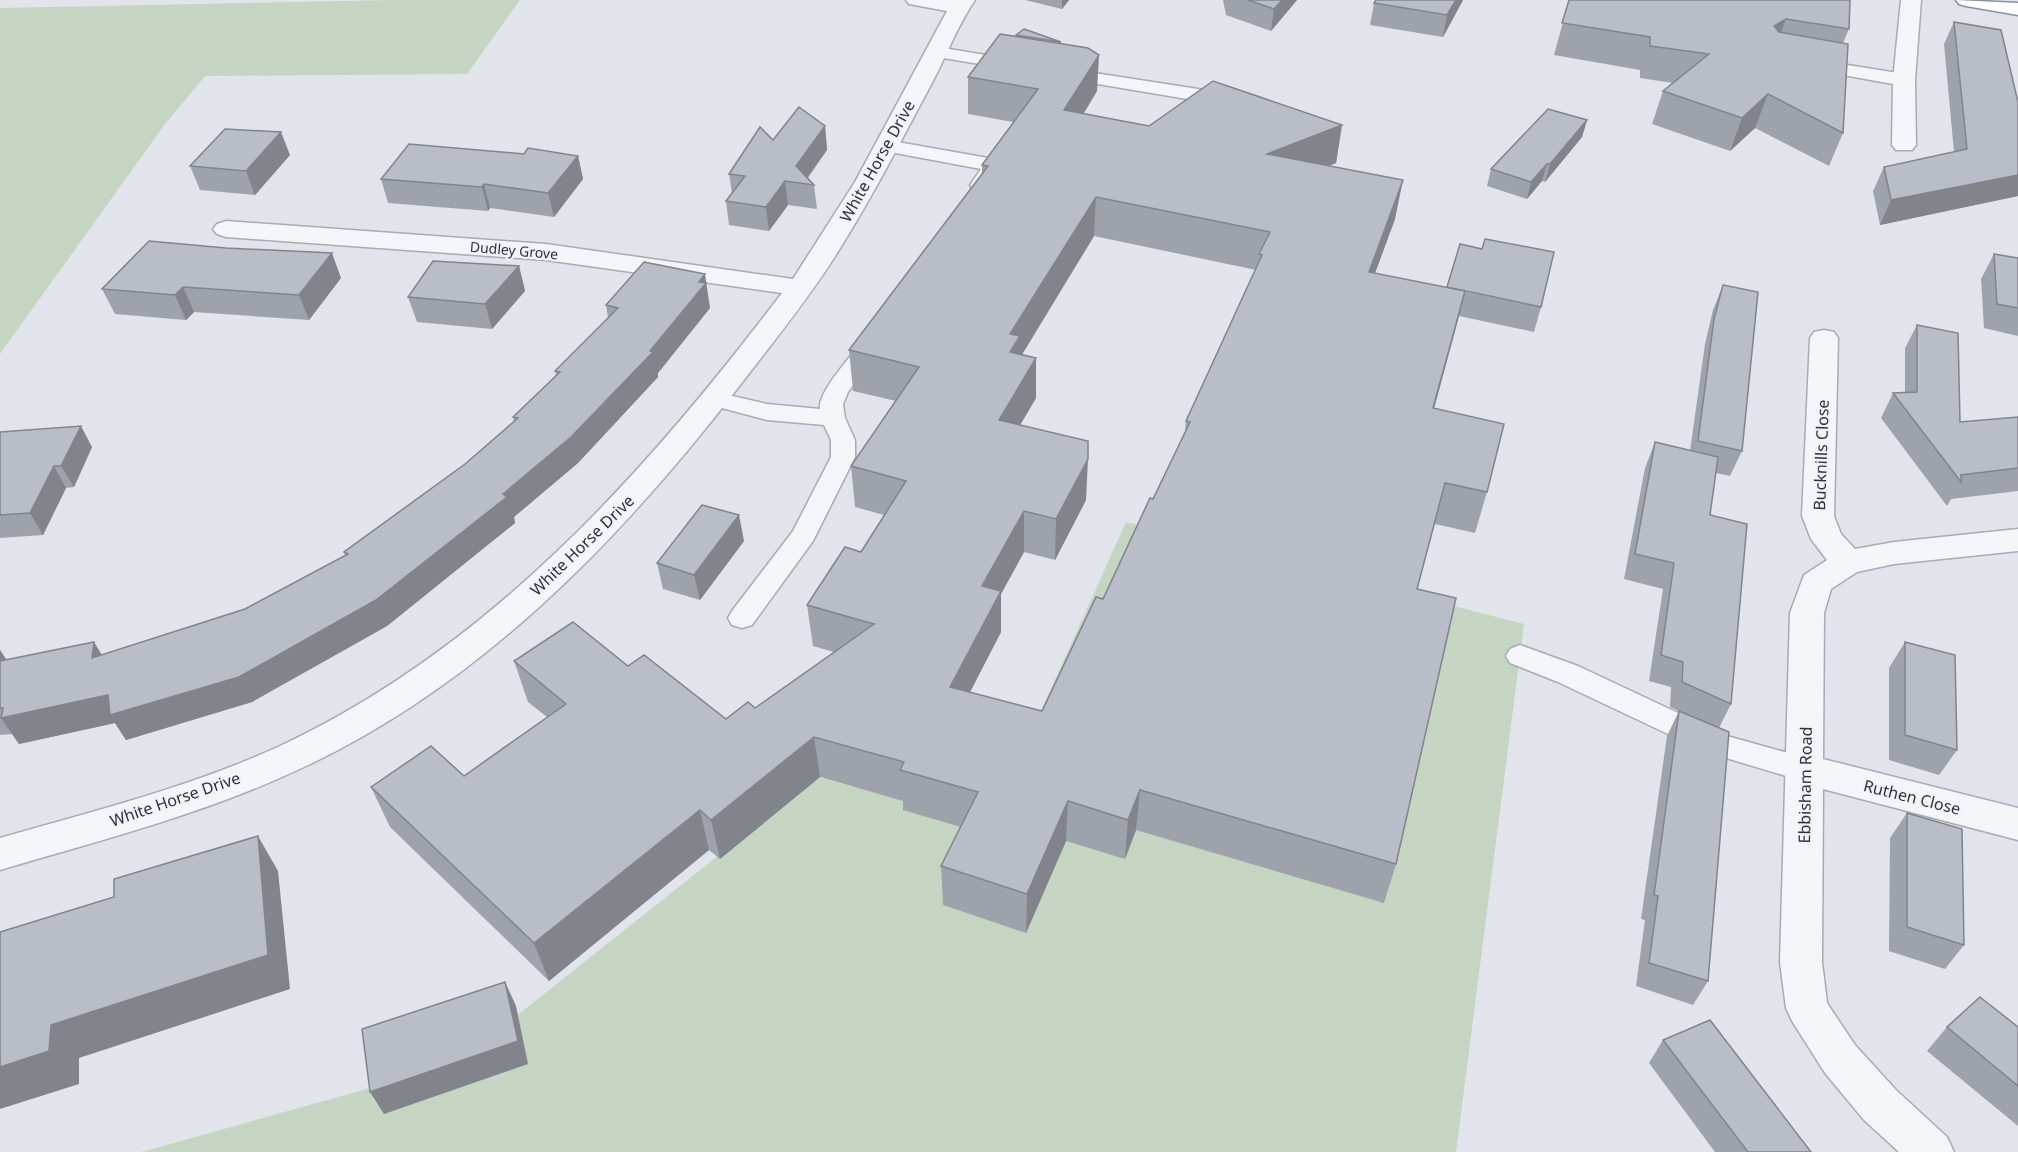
<svg xmlns="http://www.w3.org/2000/svg" width="2018" height="1152" font-family="'Noto Sans',sans-serif">
<rect width="100%" height="100%" fill="#e1e4ea"/>
<!-- green -->
<g fill="#c6d4c2">
<path d="M395,0H520L467,74L205,76L165,124L0,354V8Z"/>
<path d="M1126,522L1524,624L1456,1152H142L456,1064L817,777L990,824Z"/>
</g>
<g fill="none" stroke-linecap="round" stroke-linejoin="round">
<defs>
<g id="service">
<path d="M937,47L1016,60L1025,65L1016,70L931,56L928,52Z"/>
<path d="M1810,59L1904,74L1913,80L1904,86L1804,68L1801,64Z"/>
<path d="M1062,68L1211,91L1220,97L1211,103L1056,77L1053,73L1056,69Z"/>
<path d="M886,140L994,159L1001,161L1004,165L987,189H973L970,185L981,169L879,150L876,146L879,142Z"/>
<path d="M873,336L881,338L884,343L848,392L843,404L845,418L855,440V457L813,541L752,625L742,628L732,625L728,618L732,611L793,531L831,457V440L824,425L767,420L707,404L703,399L707,394L715,392L767,404L820,409C817,392 854,353 865,338Z"/>
<path d="M1520,645L1578,666L1727,736L1817,761L1821,770L1817,779L1806,782L1706,752L1558,682L1510,663L1506,656L1510,649Z"/>
</g>
<g id="minor">
<path d="M906,0H975C958,25 948,52 934,79C902,139 871,200 834,258C805,303 771,345 737,389C619,541 481,684 304,767C207,813 102,840 0,870V838C94,811 191,787 280,746C489,648 645,474 782,293L546,260L226,237L217,234L213,229L217,224L226,221L546,244L793,279L855,182L947,11L909,4Z"/>
<path d="M1901,0H1921L1915,80L1916,145L1912,150H1896L1892,145L1893,80Z"/>
<path d="M1824,330L1834,332L1838,338L1834,516L1841,534L1855,549L1894,542L2018,529V551L1894,564L1857,572L1831,589L1824,613L1823,759L2018,808V840L1823,789L1822,962L1827,1003L1855,1045L1896,1090L1947,1137L1954,1152H1899L1864,1120L1825,1073L1792,1021L1786,1008L1780,962L1790,613L1804,575L1827,560L1811,539L1802,516L1810,338L1814,332Z"/>
</g>
<path id="trunk" d="M1956,0L2018,3V15L1966,6L1959,4Z"/>
</defs>
<!-- service casing -->
<use href="#service" stroke="#a6abb4" stroke-width="3"/>
<!-- minor casing -->
<use href="#minor" stroke="#a6abb4" stroke-width="3"/>
<!-- trunk casing -->
<use href="#trunk" stroke="#8891a1" stroke-width="3"/>
<!-- service -->
<use href="#service" fill="#f4f5f8" fill-rule="evenodd"/>
<!-- minor -->
<use href="#minor" fill="#f4f5f8" fill-rule="evenodd"/>
<!-- trunk -->
<use href="#trunk" fill="#fff" fill-rule="evenodd"/>
</g>
<!-- wall -->
<g fill="#9ea3ab" fill-rule="evenodd">
<path d="M1025,0H1069L1062,9Z"/>
<path d="M1223,0H1297L1271,31L1226,15Z"/>
<path d="M1376,0H1463L1443,37L1370,25L1374,3Z"/>
<path d="M1569,0H1850L1849,29L1843,43V133L1829,166L1755,128L1730,151L1652,124L1663,91L1673,83L1640,78V70L1554,55Z"/>
<path d="M1954,22L2018,102V196L1880,225L1873,191L1884,167L1954,152L1944,44Z"/>
<path d="M1016,35L1061,42V43L1097,91L1084,113L1149,126L1342,125L1336,163L1329,166L1395,219L1375,273L1541,307L1534,332L1459,316L1434,408L1487,492L1475,533L1435,524L1417,589L1396,864L1384,903L1136,830L1125,859L1066,841L1026,933L943,905L941,866L961,827L903,810V801L820,777L720,859L709,850L549,981L390,827L371,787L464,776L547,717L528,702L514,661L628,666L726,719L755,708L834,652L813,646L807,605L861,552L884,515L855,507L851,466L896,401L853,391L849,350L982,174V165L1013,122L968,114V77L1016,36ZM1094,236L1256,270L1186,421L1185,432L1153,499L1103,599L1042,711L970,692L1001,632V594L1024,552L1055,560L1086,500L1020,425L1036,398L1022,354Z"/>
<path d="M1587,120L1582,137L1545,182L1542,181L1527,199L1487,186L1491,169Z"/>
<path d="M825,126L827,150L808,178L814,185L817,209L788,205L769,231L729,225L726,201L732,193L729,174L773,140Z"/>
<path d="M524,154L578,156L583,179L554,217L490,208L488,211L388,203L381,179Z"/>
<path d="M290,155L255,195L200,190L190,166Z"/>
<path d="M1994,254L2018,258V336L1984,328L1981,279Z"/>
<path d="M519,266L525,291L492,329L417,322L408,297Z"/>
<path d="M341,278L309,320L194,312L186,320L115,314L102,289Z"/>
<path d="M1723,285L1742,451L1730,476L1716,473L1710,515L1731,704L1719,728L1708,981L1693,1005L1636,986L1645,920L1641,919L1667,736L1679,711L1670,707L1671,687L1649,681L1663,589L1624,579L1645,468L1655,442L1690,451L1705,344L1713,310Z"/>
<path d="M709,299L708,300L710,308L658,373V377L578,463L514,517L515,523L387,626L252,702L126,740L115,723L19,744L12,734L0,735V650L6,660L102,655L245,609L345,556L344,552L465,464L514,422L513,417L556,375L555,371L608,318L606,305Z"/>
<path d="M1917,325L1960,422L2018,417V491L1951,499L1947,506L1881,418L1893,393H1905V348Z"/>
<path d="M0,432L92,447L74,487L66,488L43,535L0,538Z"/>
<path d="M744,541L700,600L663,589L657,563Z"/>
<path d="M1905,642L1957,750L1939,775L1889,760V668Z"/>
<path d="M1907,813L1964,945L1945,969L1889,951L1890,838Z"/>
<path d="M1947,1027H2018V1126L1927,1051Z"/>
<path d="M1663,1040L1811,1152H1715L1649,1063Z"/>
</g>
<!-- shaded-wall -->
<g fill="#81848b">
<path d="M1062,0H1069L1062,9Z"/>
<path d="M1282,0H1297L1271,31L1274,9Z"/>
<path d="M1456,0H1463L1443,37L1447,15Z"/>
<path d="M1786,19L1774,51V26Z"/>
<path d="M1099,55L1097,91L1063,147L1064,110Z"/>
<path d="M1768,94L1755,128L1730,151L1742,118Z"/>
<path d="M1587,120L1582,137L1545,182L1550,164Z"/>
<path d="M1342,125L1336,163L1262,192L1267,154Z"/>
<path d="M825,126L827,150L803,183L796,166Z"/>
<path d="M281,132L290,155L255,195L246,171Z"/>
<path d="M578,156L583,179L554,217L548,193Z"/>
<path d="M1547,164L1542,181L1527,199L1531,182Z"/>
<path d="M2018,175V196L1880,225L1891,200Z"/>
<path d="M1403,180L1395,219L1361,311L1369,272Z"/>
<path d="M785,181L788,205L769,231L766,207Z"/>
<path d="M484,184L490,208L488,211L482,187Z"/>
<path d="M1096,197L1094,236L1020,358L1010,392V334Z"/>
<path d="M332,253L341,278L309,320L299,295Z"/>
<path d="M519,266L525,291L492,329L485,304Z"/>
<path d="M705,274L710,308L658,373V377L578,463L514,517L515,523L387,626L252,702L126,740L115,723L19,744L1,718L503,494L650,351Z"/>
<path d="M183,287L194,312L186,320L175,295Z"/>
<path d="M1465,291L1455,331L1423,449L1433,408Z"/>
<path d="M1036,358V398L999,461V420Z"/>
<path d="M81,426L92,447L74,487L61,466Z"/>
<path d="M1088,459L1086,500L1055,560L1056,519Z"/>
<path d="M54,466L66,488L43,535L30,513Z"/>
<path d="M1024,511V552L1001,594V632L952,727L950,687L982,586Z"/>
<path d="M739,515L744,541L700,600L694,575Z"/>
<path d="M94,642L110,668L92,658Z"/>
<path d="M0,650L16,674L0,672Z"/>
<path d="M814,737L820,777L720,859L711,820Z"/>
<path d="M1140,790L1136,830L1125,859L1128,820Z"/>
<path d="M1068,801L1066,841L1026,933L1027,894Z"/>
<path d="M700,810L709,850L549,981L534,943Z"/>
<path d="M258,836L278,871L290,989L79,1058V1084L0,1109V1067L51,1025Z"/>
<path d="M505,982L516,1006L528,1064L384,1114L370,1092Z"/>
</g>
<!-- building -->
<g fill="#b8bdc7" stroke="#81848b" stroke-width="1.5" fill-rule="evenodd">
<path d="M1248,0H1282L1274,9Z"/>
<path d="M1376,0H1456L1447,15L1374,3Z"/>
<path d="M1569,0H1850L1849,29L1786,19L1774,26L1779,32L1848,44L1843,133L1768,94L1742,118L1663,91L1709,54L1650,46V37L1562,23Z"/>
<path d="M1954,22L2001,30L2018,102V175L1891,200L1884,167L1967,149Z"/>
<path d="M1024,29L1061,42L1016,35Z"/>
<path d="M1000,34L1088,48L1099,55L1064,110L1149,126L1213,81L1342,125L1267,154L1403,180L1369,272L1465,291L1433,408L1504,424L1487,492L1445,483L1417,589L1456,598L1396,864L1140,790L1128,820L1068,801L1027,894L941,866L978,792L900,770L904,762L814,737L711,820L700,810L534,943L371,787L431,746L464,776L566,704L514,661L573,622L628,666L644,655L726,719L748,702L755,708L874,624L807,605L845,547L861,552L906,481L851,466L919,367L849,350L988,166L982,165L1038,89L968,77ZM1096,197L1270,232L1259,254L1262,255L1186,421L1190,422L1153,499L1150,498L1103,599L1096,597L1042,711L950,687L1001,591L982,586L1024,511L1056,519L1088,459V441L999,420L1036,358L1010,352L1020,336L1010,334Z"/>
<path d="M799,107L825,126L796,166L814,185L785,181L766,207L726,201L745,176L729,174L760,127L773,140Z"/>
<path d="M1548,109L1587,120L1550,164H1547L1531,182L1491,169Z"/>
<path d="M225,129L281,132L246,171L190,166Z"/>
<path d="M409,144L524,154L528,148L578,156L548,193L484,184L482,187L381,179Z"/>
<path d="M1485,239L1554,252L1541,307L1447,287L1460,244L1482,249Z"/>
<path d="M149,241L226,248L332,253L299,295L183,287L175,295L102,289Z"/>
<path d="M1994,254L2018,258V308L1997,304Z"/>
<path d="M433,261L519,266L485,304L408,297Z"/>
<path d="M644,262L705,274L699,282L706,283L650,351L653,352L571,437L503,494L507,497L376,600L239,677L110,715L108,695L1,718L3,708H0V661L94,642L92,658L245,609L348,554L344,552L465,464L518,418L513,417L560,372L555,371L618,308L606,305Z"/>
<path d="M1723,285L1758,292L1742,451L1698,441L1714,319Z"/>
<path d="M1917,325L1958,333L1960,422L2018,417V468L1961,475V482L1893,393L1917,392Z"/>
<path d="M81,426L61,466H54L30,513L0,515V432Z"/>
<path d="M1655,442L1718,457L1710,515L1747,524L1731,704L1682,682L1683,662L1661,655L1674,563L1635,554Z"/>
<path d="M702,505L739,515L694,575L657,563Z"/>
<path d="M1905,642L1955,655L1957,750L1905,735Z"/>
<path d="M1679,711L1729,732L1708,981L1649,963L1658,896L1654,895Z"/>
<path d="M1907,813L1962,829L1964,945L1907,927Z"/>
<path d="M258,836L268,955L51,1025L49,1051L0,1067V932L114,897V879Z"/>
<path d="M505,982L518,1041L370,1092L362,1029Z"/>
<path d="M1980,997L2018,1027V1086L1947,1027Z"/>
<path d="M1710,1020L1811,1152H1748L1663,1040Z"/>
</g>
<g text-anchor="middle" dominant-baseline="central" stroke-width="4.5" stroke-linejoin="round" paint-order="stroke">
<!-- far-street labels -->
<g font-size="14" fill="#293242" stroke="#f1f3f7">
<text transform="translate(514 250) rotate(5)">Dudley Grove</text>
</g>
<!-- street labels -->
<g font-size="16" fill="#293242" stroke="#f1f3f7">
<text transform="translate(877 161) rotate(-61)">White Horse Drive</text>
<text transform="translate(1821 455) rotate(-88)">Bucknills Close</text>
<text transform="translate(582 545) rotate(-44)">White Horse Drive</text>
<text transform="translate(1805 785) rotate(-89)">Ebbisham Road</text>
<text transform="translate(1912 797) rotate(14)">Ruthen Close</text>
<text transform="translate(175 799) rotate(-19)">White Horse Drive</text>
</g>
</g>
</svg>
